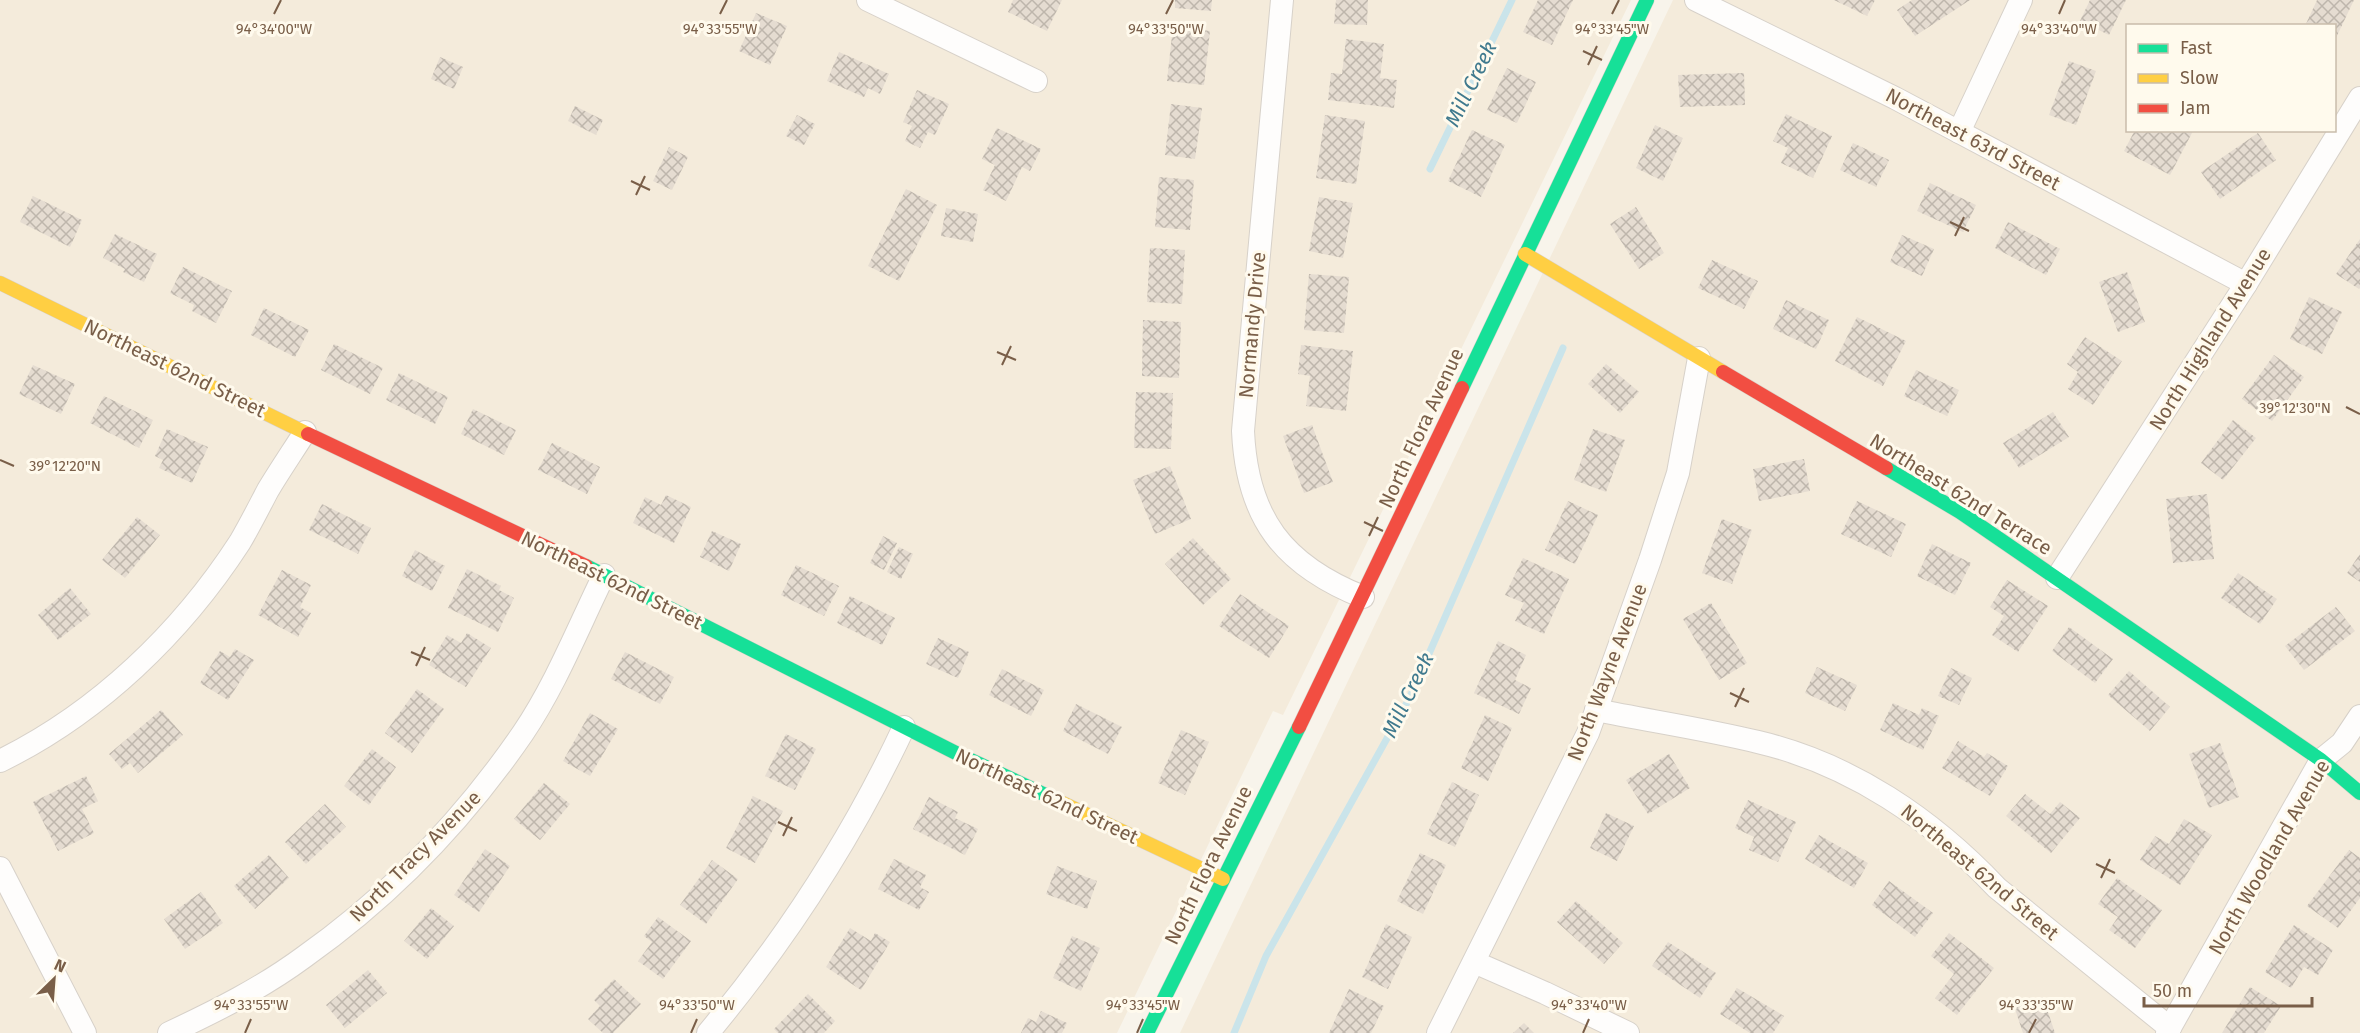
<svg xmlns="http://www.w3.org/2000/svg" width="2360" height="1033" font-family="'Fira Sans',sans-serif">
<defs>
<pattern id="building-cross-hatch" width="8" height="8" patternUnits="userSpaceOnUse" patternTransform="scale(1.5)"><rect width="8" height="8" fill="#e5dcd1"/><path d="M0 0l8 8M0 8l8-8" fill="none" stroke="#beb6ac"/></pattern>
</defs>
<rect width="100%" height="100%" fill="#f8f4eb"/>
<!-- residential -->
<g fill="#f4ebdb" fill-rule="evenodd">
<path d="M0,0H1631L1283,715L1273,711L1117,1033H0Z"/>
<path d="M1673,0H2360V1033H1180ZM2128,26H2334V130H2128Z"/>
</g>
<g fill="none" stroke-linecap="round" stroke-linejoin="round">
<!-- stream -->
<g stroke="#cae4ea" stroke-width="7">
<path d="M1430,169L1512,0"/>
<path d="M1234,1033L1266,956L1410,697L1563,348"/>
</g>
</g>
<!-- building -->
<g fill="url(#building-cross-hatch)">
<path d="M1013,0H1062L1047,31L1008,12Z"/>
<path d="M1175,0H1212L1211,11L1175,8Z"/>
<path d="M1336,0H1368L1367,25L1334,24Z"/>
<path d="M1538,0H1573L1552,45L1523,32Z"/>
<path d="M1834,0H1875L1867,16Z"/>
<path d="M1912,0H1970L1915,36L1897,10Z"/>
<path d="M2090,0H2126L2109,35L2080,21Z"/>
<path d="M2317,0H2354L2334,42V26H2305Z"/>
<path d="M756,13L787,26L770,65L739,51Z"/>
<path d="M1173,26L1210,31L1204,85L1167,81Z"/>
<path d="M1346,39L1384,44L1380,78L1397,80L1394,108L1328,100L1331,73L1342,74Z"/>
<path d="M839,52L889,74L880,94L868,88L864,97L827,81Z"/>
<path d="M440,57L463,67L454,89L431,79Z"/>
<path d="M2069,61L2096,71L2076,125L2049,115Z"/>
<path d="M1507,68L1536,82L1517,123L1487,110Z"/>
<path d="M1744,73L1745,105L1680,107L1678,75Z"/>
<path d="M917,90L949,104L935,135L928,132L920,148L905,141L912,126L903,122Z"/>
<path d="M1171,104L1202,108L1195,159L1165,155Z"/>
<path d="M575,106L603,120L596,135L568,121Z"/>
<path d="M1786,114L1832,136L1813,178L1781,163L1788,148L1773,141Z"/>
<path d="M797,115L815,124L804,145L786,136Z"/>
<path d="M1325,115L1365,121L1356,184L1316,178Z"/>
<path d="M1655,125L1683,138L1663,181L1636,168Z"/>
<path d="M997,128L1041,149L1030,171L1022,167L1006,201L983,190L995,165L982,159Z"/>
<path d="M1472,130L1505,145L1481,197L1448,181Z"/>
<path d="M2135,130H2192L2193,131L2170,175L2124,151Z"/>
<path d="M2258,133L2276,160L2220,199L2201,172Z"/>
<path d="M1853,143L1889,160L1876,187L1840,170Z"/>
<path d="M669,147L688,157L672,190L653,181Z"/>
<path d="M1159,177L1194,180L1190,230L1155,227Z"/>
<path d="M1930,183L1976,205L1963,232L1917,211Z"/>
<path d="M906,189L937,205L899,281L868,266Z"/>
<path d="M33,196L82,220L70,247L20,222Z"/>
<path d="M1319,197L1353,203L1343,258L1309,251Z"/>
<path d="M1636,207L1664,253L1639,269L1610,224Z"/>
<path d="M946,208L978,214L973,242L941,236Z"/>
<path d="M2008,222L2060,249L2046,275L1995,248Z"/>
<path d="M115,234L157,254L144,282L123,272L125,269L103,258Z"/>
<path d="M1902,235L1934,249L1922,276L1890,262Z"/>
<path d="M2360,239V288L2359,289L2336,274Z"/>
<path d="M1150,248L1185,250L1182,304L1147,302Z"/>
<path d="M1712,260L1758,281L1744,309L1698,288Z"/>
<path d="M183,267L232,291L216,323L192,311L194,305L170,293Z"/>
<path d="M2127,272L2145,322L2118,332L2099,282Z"/>
<path d="M1309,274L1349,277L1344,333L1304,330Z"/>
<path d="M2309,297L2342,312L2322,354L2290,339Z"/>
<path d="M1786,300L1829,320L1816,349L1773,329Z"/>
<path d="M264,308L309,330L295,357L251,335Z"/>
<path d="M1857,317L1906,341L1883,386L1835,361Z"/>
<path d="M1143,320L1181,322L1179,378L1142,376Z"/>
<path d="M2085,337L2122,361L2093,405L2068,389L2078,372L2067,364Z"/>
<path d="M334,344L383,368L370,394L321,370Z"/>
<path d="M1301,345L1353,351L1346,411L1306,406L1310,376L1298,374Z"/>
<path d="M2274,355L2304,377L2272,421L2242,399Z"/>
<path d="M1606,364L1639,392L1620,413L1588,384Z"/>
<path d="M33,365L75,384L61,414L19,394Z"/>
<path d="M1916,370L1959,390L1947,416L1904,396Z"/>
<path d="M399,373L448,397L435,424L386,400Z"/>
<path d="M1136,392L1173,393L1171,449L1134,448Z"/>
<path d="M104,396L153,420L139,448L90,423Z"/>
<path d="M473,409L516,430L504,455L461,434Z"/>
<path d="M2053,412L2069,437L2019,468L2003,443Z"/>
<path d="M2233,420L2256,438L2223,480L2201,463Z"/>
<path d="M1312,425L1333,482L1304,493L1283,436Z"/>
<path d="M167,429L208,447L192,483L159,468L163,460L155,456Z"/>
<path d="M1593,429L1625,440L1606,492L1574,480Z"/>
<path d="M552,443L600,467L587,494L538,470Z"/>
<path d="M1804,459L1810,491L1759,501L1753,469Z"/>
<path d="M1170,466L1191,519L1155,534L1133,480Z"/>
<path d="M2207,494L2214,559L2173,563L2166,499Z"/>
<path d="M666,495L691,507L674,543L633,523L645,497L661,505Z"/>
<path d="M1568,501L1598,515L1575,564L1545,550Z"/>
<path d="M1857,501L1906,524L1891,557L1841,534Z"/>
<path d="M322,504L371,528L358,554L309,530Z"/>
<path d="M137,517L160,535L125,578L102,560Z"/>
<path d="M1722,519L1752,530L1732,584L1702,573Z"/>
<path d="M712,531L741,544L729,571L700,557Z"/>
<path d="M883,536L897,543L884,570L870,563Z"/>
<path d="M1193,538L1231,579L1203,605L1165,564Z"/>
<path d="M1932,544L1971,563L1955,595L1917,576Z"/>
<path d="M899,547L913,554L901,579L887,572Z"/>
<path d="M415,550L445,566L432,591L402,576Z"/>
<path d="M2360,554V582L2347,573Z"/>
<path d="M1523,558L1569,579L1544,634L1515,621L1524,603L1505,595Z"/>
<path d="M796,565L839,586L824,616L781,595Z"/>
<path d="M467,569L501,586L499,590L514,598L498,632L448,608Z"/>
<path d="M282,570L311,585L300,607L311,613L298,637L258,615Z"/>
<path d="M2238,573L2277,599L2260,624L2221,598Z"/>
<path d="M2007,580L2048,606L2018,652L1992,635L2004,616L1990,607Z"/>
<path d="M70,588L91,614L58,640L38,615Z"/>
<path d="M1240,594L1289,626L1269,658L1219,626Z"/>
<path d="M850,596L895,618L882,645L837,623Z"/>
<path d="M1711,603L1747,663L1719,680L1683,619Z"/>
<path d="M2336,607L2355,631L2304,670L2285,646Z"/>
<path d="M2069,627L2113,659L2095,683L2052,651Z"/>
<path d="M467,633L491,648L466,687L429,665L447,635L461,643Z"/>
<path d="M938,638L969,652L958,678L926,664Z"/>
<path d="M1498,641L1526,655L1515,680L1531,688L1519,714L1474,693Z"/>
<path d="M235,649L254,660L228,700L200,683L220,651L230,657Z"/>
<path d="M625,652L674,677L660,704L611,679Z"/>
<path d="M1817,667L1857,685L1845,711L1805,693Z"/>
<path d="M1951,668L1972,678L1959,705L1938,696Z"/>
<path d="M1002,669L1044,690L1031,716L989,695Z"/>
<path d="M2129,671L2170,707L2150,731L2108,695Z"/>
<path d="M417,689L444,709L412,753L385,733Z"/>
<path d="M1893,703L1919,715L1922,708L1939,716L1923,750L1880,730Z"/>
<path d="M1076,704L1122,727L1108,754L1063,731Z"/>
<path d="M161,710L183,735L138,773L130,763L122,769L109,754Z"/>
<path d="M590,713L618,729L590,776L563,761Z"/>
<path d="M1485,715L1512,728L1488,781L1461,768Z"/>
<path d="M1181,730L1209,742L1185,795L1158,783Z"/>
<path d="M786,734L816,749L795,790L765,776Z"/>
<path d="M1958,741L1984,757L1987,753L2008,766L1990,796L1942,768Z"/>
<path d="M2220,743L2239,797L2209,808L2189,754Z"/>
<path d="M372,749L396,767L369,805L344,786Z"/>
<path d="M1669,754L1690,788L1648,814L1626,780Z"/>
<path d="M86,776L98,801L82,809L94,833L58,851L33,802Z"/>
<path d="M1452,782L1479,795L1455,847L1427,834Z"/>
<path d="M544,783L570,804L540,840L514,819Z"/>
<path d="M2025,794L2050,814L2060,802L2080,818L2051,853L2006,816Z"/>
<path d="M753,796L783,811L755,863L726,848Z"/>
<path d="M929,797L958,812L955,818L978,829L965,855L913,829Z"/>
<path d="M1748,800L1796,822L1778,862L1749,850L1754,837L1735,828Z"/>
<path d="M325,804L346,827L306,864L285,842Z"/>
<path d="M1606,813L1634,826L1617,861L1590,848Z"/>
<path d="M2184,819L2212,835L2180,885L2140,860L2155,836L2169,844Z"/>
<path d="M1819,835L1868,863L1854,888L1805,859Z"/>
<path d="M485,849L510,866L479,912L454,895Z"/>
<path d="M2349,850L2360,858V898L2338,928L2307,906Z"/>
<path d="M1420,853L1446,865L1423,914L1397,901Z"/>
<path d="M269,855L289,878L255,909L234,886Z"/>
<path d="M894,859L926,875L920,887L929,892L919,910L878,889Z"/>
<path d="M712,860L738,879L706,924L680,905Z"/>
<path d="M1057,866L1097,881L1087,909L1046,894Z"/>
<path d="M2117,878L2162,910L2135,948L2109,930L2118,917L2098,904Z"/>
<path d="M1889,881L1933,913L1915,937L1872,905Z"/>
<path d="M201,892L223,923L185,949L164,919Z"/>
<path d="M1576,901L1623,943L1604,964L1557,922Z"/>
<path d="M431,908L454,926L427,959L404,941Z"/>
<path d="M658,917L691,941L663,979L638,961L652,942L644,936Z"/>
<path d="M1386,924L1412,937L1388,989L1362,977Z"/>
<path d="M2294,925L2333,950L2318,975L2304,967L2291,988L2265,972Z"/>
<path d="M850,928L871,941L875,933L890,942L861,990L826,967Z"/>
<path d="M1949,933L1994,968L1957,1015L1935,998L1954,974L1931,956Z"/>
<path d="M1072,936L1100,948L1081,991L1053,978Z"/>
<path d="M1668,942L1716,973L1700,998L1652,966Z"/>
<path d="M368,970L387,993L345,1028L326,1005Z"/>
<path d="M614,979L641,1004L613,1033H603L588,1019L600,1006L594,1000Z"/>
<path d="M2250,987L2281,1006L2264,1033H2222Z"/>
<path d="M1737,988L1784,1016L1773,1033H1750L1720,1014Z"/>
<path d="M1349,989L1384,1006L1371,1033H1329Z"/>
<path d="M808,994L835,1021L824,1033H778L774,1029Z"/>
<path d="M2043,997L2055,1033H2023L2014,1006Z"/>
<path d="M1041,1011L1067,1023L1062,1033H1021L1028,1018L1036,1022Z"/>
<path d="M1524,1023L1534,1033H1513Z"/>
</g>
<g fill="none" stroke-linecap="round" stroke-linejoin="round">
<defs>
<g id="street">
<path d="M868,0L1036,81"/>
<path d="M1282,0L1243,431C1247,518 1283,565 1363,597"/>
<path d="M1696,0L1895,98L2246,284"/>
<path d="M1959,132L2021,0"/>
<path d="M2057,578L2246,284L2360,98"/>
<path d="M1596,710C1650,721 1705,729 1758,742C1851,764 1932,819 1997,888L2170,1028"/>
<path d="M0,761C98,713 181,633 240,542C250,525 259,507 268,490C280,470 293,451 305,432"/>
<path d="M0,868L85,1033"/>
<path d="M1474,962L1545,993L1628,1033"/>
<path d="M169,1033C216,1011 262,988 304,957C389,897 464,819 523,733C556,684 578,628 604,575"/>
<path d="M708,1033C787,938 852,838 904,727"/>
<path d="M1438,1033L1588,733L1650,560L1678,473L1699,358"/>
<path d="M2167,1033L2321,760L2342,743L2360,716"/>
</g>
<g id="fast">
<path d="M1462,388L1647,0"/>
<path d="M1886,468L1960,512L2321,760L2360,793"/>
<path d="M586,566L956,753L1052,798"/>
<path d="M1147,1033L1299,727"/>
</g>
<g id="slow">
<path d="M1525,254L1723,372"/>
<path d="M0,283L308,434"/>
<path d="M1052,798L1223,879"/>
</g>
<g id="jam">
<path d="M1723,372L1886,468"/>
<path d="M308,434L586,566"/>
<path d="M1299,727L1462,388"/>
</g>
</defs>
<!-- street casing -->
<use href="#street" stroke="#d7d1c9" stroke-width="24"/>
<!-- fast casing -->
<use href="#fast" stroke="#d8d1c9" stroke-width="15"/>
<!-- slow casing -->
<use href="#slow" stroke="#d8d1c9" stroke-width="15"/>
<!-- jam casing -->
<use href="#jam" stroke="#d8d1c9" stroke-width="15"/>
<!-- street -->
<use href="#street" stroke="#fefdfc" stroke-width="22"/>
<!-- fast -->
<use href="#fast" stroke="#16e098" stroke-width="14"/>
<!-- slow -->
<use href="#slow" stroke="#ffcf43" stroke-width="14"/>
<!-- jam -->
<use href="#jam" stroke="#f24e42" stroke-width="14"/>
</g>
<!-- ticks -->
<path fill="none" stroke="#795e48" stroke-width="2" d="M274,14L281,0M720,14L727,0M1166,14L1173,0M1612,14L1619,0M2059,14L2065,0M1583,51L1602,60M1588,65L1597,46M631,181L650,190M636,195L645,176M1950,222L1969,231M1955,236L1964,217M997,352L1016,360M1002,365L1011,346M2346,407L2360,414M0,460L14,466M1364,522L1383,531M1369,536L1378,517M411,652L430,660M416,666L425,647M1730,693L1749,702M1735,707L1744,688M778,822L797,831M783,836L792,817M2096,864L2115,873M2101,878L2110,859M245,1033L251,1019M691,1033L697,1019M1137,1033L1143,1019M1583,1033L1589,1019M2029,1033L2036,1019"/>
<g text-anchor="middle" dominant-baseline="central" stroke-width="6" stroke-linejoin="round" paint-order="stroke">
<!-- street labels -->
<g font-size="20" fill="#795e48" stroke="#fffaed">
<text transform="translate(1973 139) rotate(28)">Northeast 63rd Street</text>
<text transform="translate(1252 325) rotate(-85)">Normandy Drive</text>
<text transform="translate(2210 339) rotate(-58)">North Highland Avenue</text>
<text transform="translate(175 368) rotate(26)">Northeast 62nd Street</text>
<text transform="translate(1421 428) rotate(-65)">North Flora Avenue</text>
<text transform="translate(1961 494) rotate(32)">Northeast 62nd Terrace</text>
<text transform="translate(612 580) rotate(26)">Northeast 62nd Street</text>
<text transform="translate(1607 672) rotate(-69)">North Wayne Avenue</text>
<text transform="translate(1047 796) rotate(25)">Northeast 62nd Street</text>
<text transform="translate(415 856) rotate(-45)">North Tracy Avenue</text>
<text transform="translate(2269 857) rotate(-60)">North Woodland Avenue</text>
<text transform="translate(1208 865) rotate(-64)">North Flora Avenue</text>
<text transform="translate(1980 872) rotate(40)">Northeast 62nd Street</text>
</g>
<!-- water labels -->
<g font-size="21" font-style="italic" fill="#407a8e" stroke="#fffaed">
<text transform="translate(1471 84) rotate(-64)">Mill Creek</text>
<text transform="translate(1408 695) rotate(-64)">Mill Creek</text>
</g>
</g>
<g font-size="15" text-anchor="middle" fill="#795e48" stroke="#fffaed" stroke-width="6" stroke-linejoin="round" paint-order="stroke">
<text x="274" y="34">94°34'00"W</text>
<text x="720" y="34">94°33'55"W</text>
<text x="1166" y="34">94°33'50"W</text>
<text x="1612" y="34">94°33'45"W</text>
<text x="2059" y="34">94°33'40"W</text>
<text x="2295" y="413">39°12'30"N</text>
<text x="65" y="471">39°12'20"N</text>
<text x="251" y="1010">94°33'55"W</text>
<text x="697" y="1010">94°33'50"W</text>
<text x="1143" y="1010">94°33'45"W</text>
<text x="1589" y="1010">94°33'40"W</text>
<text x="2036" y="1010">94°33'35"W</text>
</g>
<!-- legend -->
<rect x="2126" y="24" width="210" height="108" fill="#fffaed" stroke="#c9bcab" stroke-width="1.5"/>
<rect x="2138" y="44" width="30" height="9" fill="#16e098" stroke="#c9bcab" stroke-width="1.5"/>
<text x="2180" y="54" font-size="18" fill="#795e48">Fast</text>
<rect x="2138" y="74" width="30" height="9" fill="#ffcf43" stroke="#c9bcab" stroke-width="1.5"/>
<text x="2180" y="84" font-size="18" fill="#795e48">Slow</text>
<rect x="2138" y="104" width="30" height="9" fill="#f24e42" stroke="#c9bcab" stroke-width="1.5"/>
<text x="2180" y="114" font-size="18" fill="#795e48">Jam</text>
<!-- north arrow -->
<g transform="translate(54 979) rotate(25)" stroke="#fffaed" stroke-width="4.5" paint-order="stroke">
<path d="M0-4.5L10 22L0 15L-10 22Z" fill="#795e48"/>
<text y="-9" font-size="16" font-weight="bold" text-anchor="middle" fill="#795e48">N</text>
</g>
<!-- scale -->
<path d="M2144 997v9h168v-9" fill="none" stroke="#795e48" stroke-width="3"/>
<text x="2153" y="997" font-size="18" fill="#795e48" stroke="#fffaed" stroke-width="4.5" paint-order="stroke">50 m</text>
</svg>
